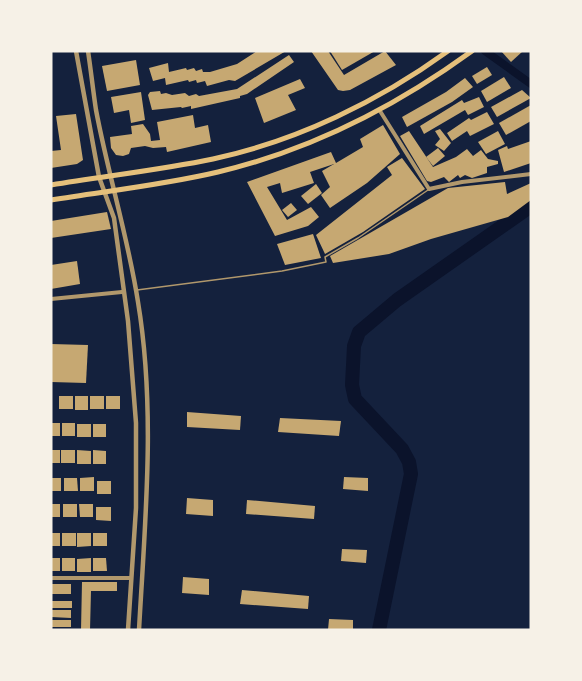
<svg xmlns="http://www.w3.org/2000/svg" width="582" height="681" font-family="'Archivo Narrow',sans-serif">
<rect width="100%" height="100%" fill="#14213d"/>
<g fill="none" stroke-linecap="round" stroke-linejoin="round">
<!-- canal -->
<path stroke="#0b132b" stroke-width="8" d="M485,51L531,84"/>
<!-- river -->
<path stroke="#0b132b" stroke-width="14" d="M379,630L411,474L409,462L402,449L355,399L352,385L354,346L359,332L397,300L531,206"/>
</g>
<!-- building -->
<g fill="#c6a872">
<path d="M257,51H286L235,81L229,80L207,86L205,81L197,83L196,80L189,82L188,80L166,85L165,78L153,81L149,68L168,63L169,72L186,68L187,70L194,68L196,71L202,69L203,72H210L237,64Z"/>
<path d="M311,51H328L344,75L385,51L396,65L350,90L343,91L338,90Z"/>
<path d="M330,51H375L342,70Z"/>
<path d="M501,51H523L511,62Z"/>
<path d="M289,55L294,62L247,94L240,96V98L191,109V106L182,108L181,107L152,110L148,95L150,92L160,91L161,94L166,93L172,95L185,93L189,96L196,94L199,96L237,89Z"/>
<path d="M136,60L140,85L107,91L102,66Z"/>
<path d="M487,67L492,75L477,84L472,76Z"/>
<path d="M504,77L511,88L487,102L481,91Z"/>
<path d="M465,78L473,87L452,102L407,127L402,117L446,92Z"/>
<path d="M300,79L305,88L288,95L296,110L264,123L255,98Z"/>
<path d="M522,90L531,98L497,117L491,107Z"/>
<path d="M141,92L145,120L131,123L129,110L114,113L111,97Z"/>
<path d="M479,97L484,107L468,115L465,110L424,134L420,126L462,100L464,103Z"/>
<path d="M531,105V121L506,135L499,123Z"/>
<path d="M487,112L494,124L470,136L467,131L452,141L447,133L469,118L471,120Z"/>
<path d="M76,114L83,160L77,164L51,168V151L61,150L56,116Z"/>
<path d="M193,115L195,128L208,125L211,142L167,152L166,147L153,148L145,146L131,148L129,154L123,156L116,155L111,148L110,137L132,134L131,126L143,124L150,134L151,141L160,140L157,122Z"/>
<path d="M383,125L400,154L367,183L330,208L321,195L330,187L322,171L334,164L310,172L314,183L282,193L280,183L267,187L287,220L311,207L319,217L308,226L275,236L247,182L331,152L336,163L363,147L360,139Z"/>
<path d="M440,129L451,143L444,151L435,145L440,139L435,131Z"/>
<path d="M409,131L433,167L456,157L467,149L473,156L481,150L488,159L498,161V164L487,167V173L472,178L465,175L460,178L458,175L449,182L444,177L431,182L427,181L400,136Z"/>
<path d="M498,131L505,144L486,154L478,142Z"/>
<path d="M531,141V163L504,172L498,150L507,146L508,149Z"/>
<path d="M438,148L445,156L433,166L426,157Z"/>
<path d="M402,158L425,189L363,232L325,254L316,235L392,175L387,167Z"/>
<path d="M505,182L507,194L531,183V200L508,217L431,239L389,254L333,263L330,256L448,188Z"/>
<path d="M316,184L322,193L308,204L301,196Z"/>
<path d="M291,203L297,210L288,217L282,210Z"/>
<path d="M107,212L111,229L51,238V221Z"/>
<path d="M313,234L321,258L285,265L277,244Z"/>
<path d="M77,261L80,284L51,289V265Z"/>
<path d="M51,344L88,345L86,383L51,382Z"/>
<rect x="59" y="396" width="14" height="13"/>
<rect x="75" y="396" width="13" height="14"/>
<rect x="90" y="396" width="14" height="13"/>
<rect x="106" y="396" width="14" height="13"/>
<path d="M187,412L241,416L240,430L187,427Z"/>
<path d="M280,418L341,421L339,436L278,432Z"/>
<rect x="51" y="423" width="9" height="13"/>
<rect x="62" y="423" width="13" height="13"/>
<rect x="77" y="424" width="14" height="13"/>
<rect x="93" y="424" width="13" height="13"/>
<rect x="51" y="450" width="9" height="13"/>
<rect x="61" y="450" width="14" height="13"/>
<path d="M77,450L91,451V464H77Z"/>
<path d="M93,450L106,451V464H93Z"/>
<path d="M94,477V491H80V478Z"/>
<path d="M344,477L368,478V491L343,489Z"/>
<rect x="51" y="478" width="10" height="13"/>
<path d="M64,478H77L78,491H64Z"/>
<rect x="97" y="481" width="14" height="13"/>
<path d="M187,498L213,500V516L186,514Z"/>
<path d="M247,500L315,506L314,519L246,514Z"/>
<rect x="51" y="504" width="9" height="13"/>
<rect x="63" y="504" width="14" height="13"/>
<path d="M79,504H93V517H80Z"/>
<path d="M96,507H111V521L96,520Z"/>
<rect x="51" y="533" width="9" height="13"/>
<rect x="62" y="533" width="14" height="13"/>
<path d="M77,533H91V546L77,547Z"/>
<rect x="93" y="533" width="14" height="13"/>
<path d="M342,549L367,550L366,563L341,561Z"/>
<rect x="51" y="558" width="9" height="13"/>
<rect x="62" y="558" width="13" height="13"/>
<path d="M91,558V572H77V559Z"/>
<path d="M93,558H106L107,571H93Z"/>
<path d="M183,577L209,579V595L182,593Z"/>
<path d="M82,582H117V591H91L90,630H81Z"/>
<rect x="51" y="584" width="20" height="10"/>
<path d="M242,590L309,596L308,609L240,604Z"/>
<rect x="51" y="601" width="21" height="7"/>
<path d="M51,610H71V618L51,617Z"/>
<path d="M329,619L353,620V630H328Z"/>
<rect x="51" y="620" width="20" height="7"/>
</g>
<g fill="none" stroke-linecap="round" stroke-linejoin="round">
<!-- service -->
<path stroke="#b1986c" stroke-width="1.5" d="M137,290L282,271L326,262L325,257L358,238L428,190"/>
<!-- minor -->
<g stroke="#b1986c" stroke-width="4">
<path d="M380,111L429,189L462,182L531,174"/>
<path d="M51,299L122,292"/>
<path d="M51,578H131"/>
</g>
<!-- tertiary -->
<g stroke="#b1986c" stroke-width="4.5">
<path d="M76,51L99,177L114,218L128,321L136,423V508L128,630"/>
<path d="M88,51C91,71 93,90 96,110C108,174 128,237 138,302C156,410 145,521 139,630"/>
</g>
<!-- primary -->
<g stroke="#e5c07b" stroke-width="5">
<path d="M51,185C105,176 160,170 213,159C297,141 379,101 448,51"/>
<path d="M51,200C106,191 163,185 218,172C311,150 395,107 472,51"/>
</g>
</g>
<!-- border -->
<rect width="582" height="681" fill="none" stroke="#f6f1e7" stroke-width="105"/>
</svg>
